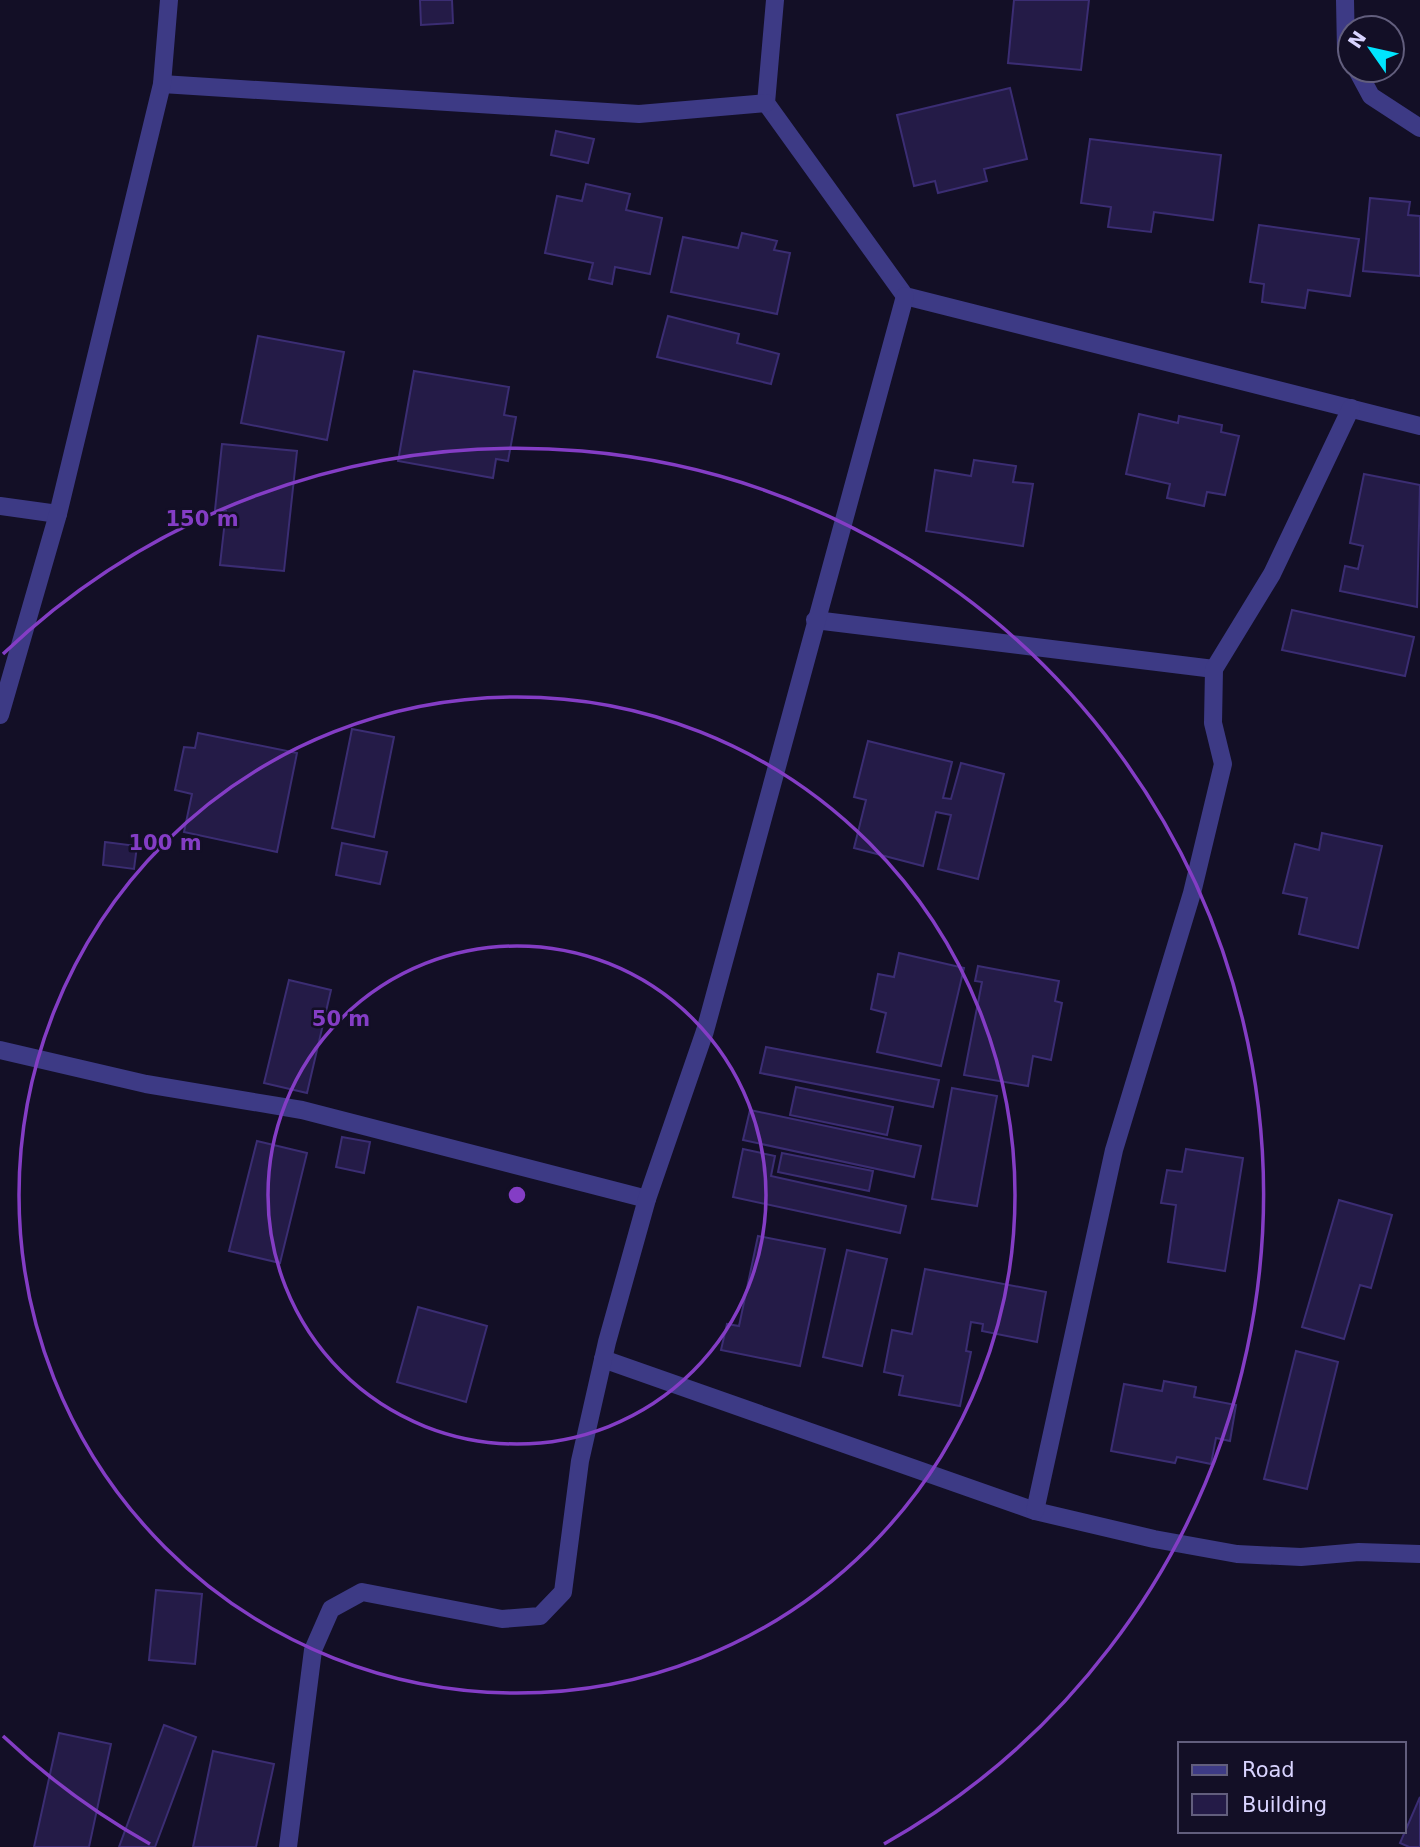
<svg xmlns="http://www.w3.org/2000/svg" width="1420" height="1847" font-family="'DejaVu Sans',sans-serif">
<rect width="100%" height="100%" fill="#130f26"/>
<!-- building -->
<g fill="#241b47" stroke="#3b2d73" stroke-width="2">
<path d="M420,0H452L453,23L421,25Z"/>
<path d="M1014,0H1089L1081,70L1008,63Z"/>
<path d="M1010,88L1027,159L984,169L987,181L938,193L935,181L914,186L897,115Z"/>
<path d="M556,131L594,139L588,163L551,155Z"/>
<path d="M1090,139L1221,155L1213,220L1154,212L1151,232L1108,227L1111,207L1081,203Z"/>
<path d="M586,184L630,194L626,210L662,218L650,274L615,267L612,284L589,279L593,263L545,253L557,196L582,201Z"/>
<path d="M1370,198L1410,202L1408,215L1420,216V276L1363,271Z"/>
<path d="M1259,225L1359,239L1350,296L1308,290L1305,308L1262,302L1264,284L1250,282Z"/>
<path d="M742,233L777,241L774,250L790,253L777,314L671,292L683,237L738,248Z"/>
<path d="M668,316L739,334L737,343L779,354L771,384L657,357Z"/>
<path d="M258,336L344,352L327,440L241,423Z"/>
<path d="M414,371L509,387L504,415L516,417L508,461L496,459L493,478L398,461Z"/>
<path d="M1139,414L1178,423L1179,416L1222,425L1221,432L1239,436L1225,495L1207,492L1204,506L1167,498L1170,484L1126,474Z"/>
<path d="M222,444L297,451L284,571L220,565L226,511L215,510Z"/>
<path d="M974,460L1016,466L1013,482L1033,484L1023,546L926,531L935,470L971,476Z"/>
<path d="M1364,474L1420,485L1417,607L1340,591L1345,566L1358,569L1363,546L1350,543Z"/>
<path d="M1292,610L1414,637L1405,676L1282,650Z"/>
<path d="M352,729L394,737L374,837L332,828Z"/>
<path d="M198,733L297,753L277,852L184,832L192,794L175,790L184,747L195,748Z"/>
<path d="M868,741L952,762L943,798L951,799L961,763L1004,774L978,879L938,869L951,815L936,812L923,866L854,848L866,800L854,797Z"/>
<path d="M1322,833L1382,846L1358,948L1299,934L1307,898L1283,893L1295,844L1319,850Z"/>
<path d="M105,842L137,846L134,869L103,865Z"/>
<path d="M342,843L387,852L380,884L336,875Z"/>
<path d="M899,953L964,968L941,1066L877,1052L886,1013L871,1009L878,974L894,977Z"/>
<path d="M978,966L1059,981L1055,1001L1062,1003L1051,1060L1033,1056L1028,1086L964,1075L982,982L975,981Z"/>
<path d="M289,980L331,990L307,1093L264,1083Z"/>
<path d="M766,1047L939,1080L933,1107L760,1073Z"/>
<path d="M796,1087L893,1107L887,1135L790,1115Z"/>
<path d="M952,1088L997,1096L977,1206L932,1199Z"/>
<path d="M750,1110L921,1146L914,1177L743,1140Z"/>
<path d="M342,1137L370,1142L364,1173L336,1167Z"/>
<path d="M257,1141L307,1153L280,1263L229,1251Z"/>
<path d="M743,1149L775,1156L771,1176L906,1206L900,1233L733,1197Z"/>
<path d="M1186,1149L1243,1158L1225,1271L1168,1262L1176,1205L1161,1203L1167,1170L1182,1172Z"/>
<path d="M782,1153L873,1171L869,1191L778,1172Z"/>
<path d="M1339,1200L1392,1215L1371,1288L1360,1285L1344,1339L1302,1327Z"/>
<path d="M758,1236L825,1249L800,1366L721,1350L727,1324L739,1326Z"/>
<path d="M847,1250L887,1259L862,1366L823,1357Z"/>
<path d="M925,1269L1046,1292L1037,1342L982,1331L983,1324L971,1322L966,1351L971,1352L960,1406L899,1395L903,1376L884,1372L892,1330L912,1334Z"/>
<path d="M418,1307L487,1326L466,1402L397,1382Z"/>
<path d="M1296,1351L1338,1362L1307,1489L1264,1479Z"/>
<path d="M1164,1381L1196,1387L1194,1397L1236,1405L1230,1441L1216,1438L1211,1464L1177,1457L1175,1463L1111,1451L1124,1384L1162,1391Z"/>
<path d="M156,1590L202,1594L195,1664L149,1660Z"/>
<path d="M164,1725L196,1737L155,1847H119Z"/>
<path d="M59,1733L111,1744L89,1847H34Z"/>
<path d="M213,1751L274,1764L256,1847H193Z"/>
<path d="M1420,1797V1847H1409L1400,1843Z"/>
</g>
<g fill="none" stroke-linecap="round" stroke-linejoin="round">
<!-- minor -->
<g stroke="#3d3a85" stroke-width="18">
<path d="M775,0L766,103L905,296L1420,426"/>
<path d="M1345,0L1346,50L1350,57"/>
<path d="M1357,70L1371,96L1420,128"/>
<path d="M162,84L639,114L766,103"/>
<path d="M0,506L58,514"/>
<path d="M815,620L1214,669"/>
<path d="M0,715L58,514L162,84L169,0"/>
<path d="M0,1050L146,1084L302,1110L647,1199"/>
<path d="M603,1359L1035,1511L1154,1539L1237,1554L1301,1557L1359,1552L1420,1554"/>
<path d="M1035,1511L1114,1150L1192,893L1223,764L1213,723L1214,669L1272,574L1351,408"/>
<path d="M288,1847L313,1650L331,1609L362,1592L502,1619L540,1616L563,1592L580,1461L607,1342L647,1199L705,1031L905,296"/>
</g>
</g>
<!-- distance rings -->
<g fill="none" stroke="#843dc5" stroke-width="3.5">
<circle cx="517" cy="1195" r="249"/>
<circle cx="517" cy="1195" r="498"/>
<path d="M150 1844A746 746 0 0 1 3 1736M3 654A746 746 0 1 1 884 1844"/>
</g>
<circle cx="517" cy="1195" r="10" fill="#843dc5" stroke="#130f26" stroke-width="3.5"/>
<g font-size="21" text-anchor="middle" font-weight="bold" fill="#843dc5" stroke="#130f26" stroke-width="5" stroke-linejoin="round" paint-order="stroke">
<text x="202" y="526">150 m</text>
<text x="165" y="850">100 m</text>
<text x="341" y="1026">50 m</text>
</g>
<!-- legend -->
<rect x="1178" y="1742" width="228" height="91" fill="#130f26" stroke="#625e7d" stroke-width="2"/>
<rect x="1192" y="1765" width="35" height="10" fill="#3d3a85" stroke="#625e7d" stroke-width="2"/>
<text x="1242" y="1777" font-size="21" fill="#d9d4ff">Road</text>
<rect x="1192" y="1794" width="35" height="21" fill="#241b47" stroke="#625e7d" stroke-width="2"/>
<text x="1242" y="1812" font-size="21" fill="#d9d4ff">Building</text>
<!-- north arrow -->
<g transform="translate(1371 49) rotate(304)"><circle r="33" fill="#130f26" stroke="#625e7d" stroke-width="2"/>
<path d="M0-5L12 26L0 18L-12 26Z" fill="#00e5ff"/>
<text y="-10" font-size="19" font-weight="bold" text-anchor="middle" fill="#d9d4ff">N</text>
</g>
</svg>
